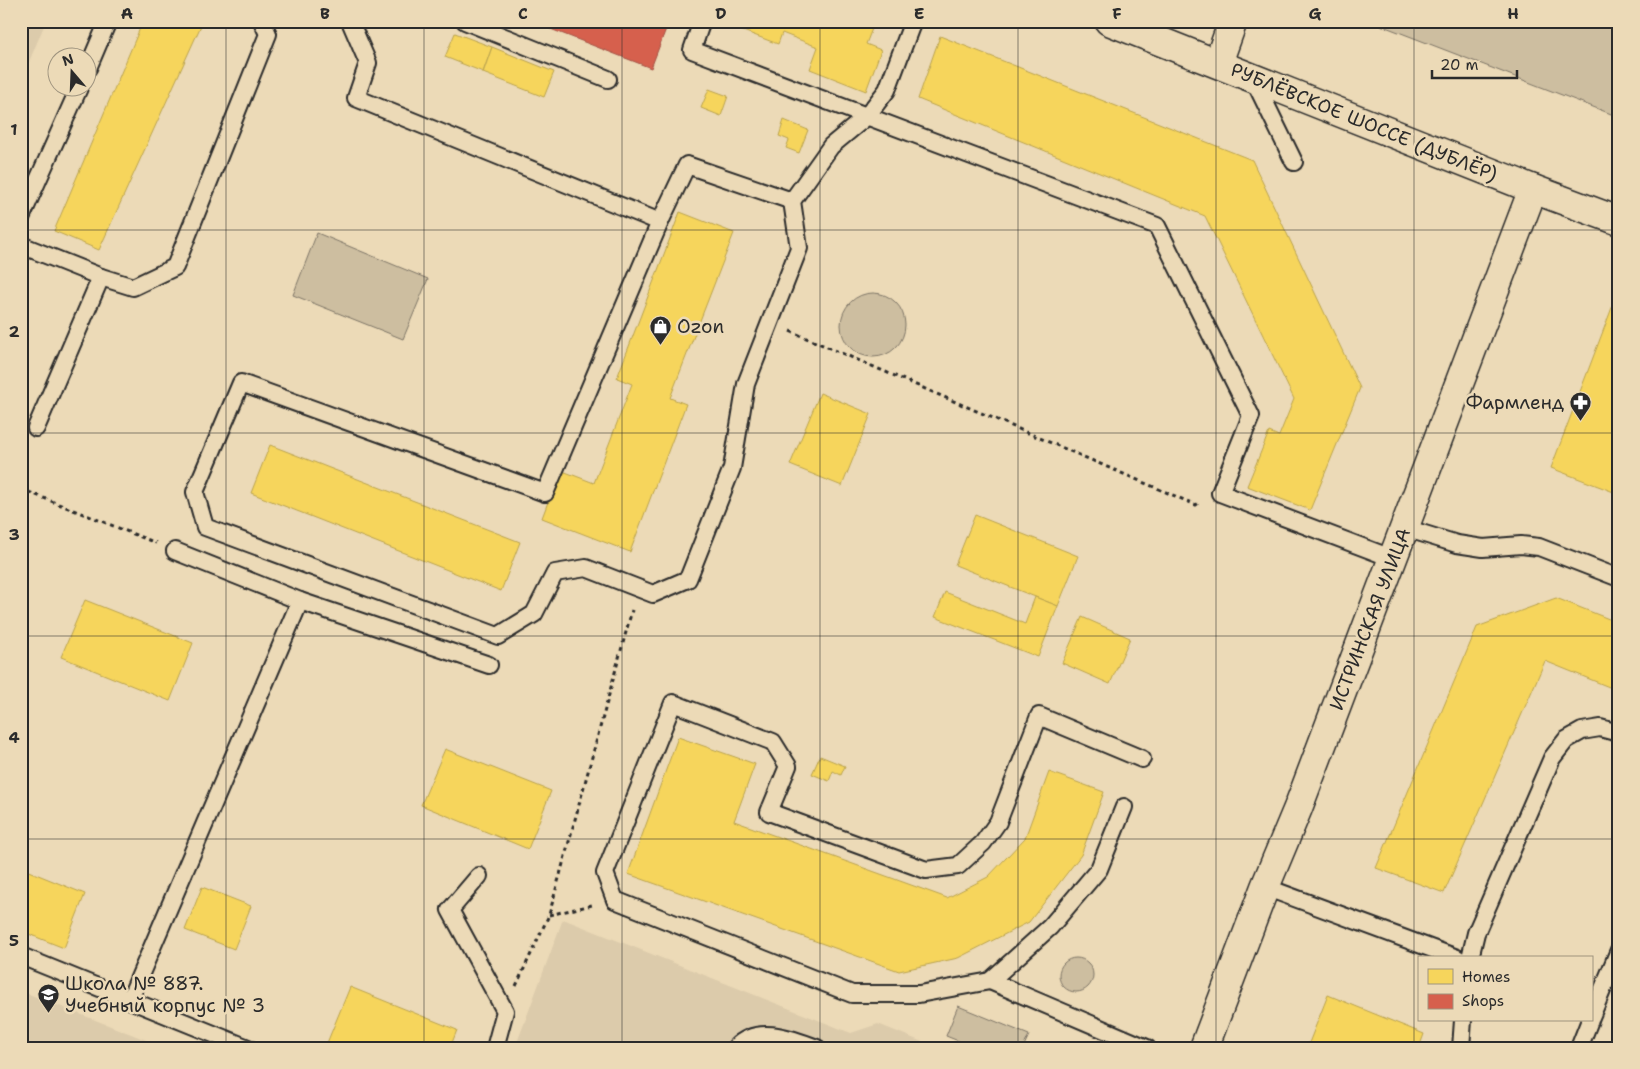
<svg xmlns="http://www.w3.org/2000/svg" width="1640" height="1069" font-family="'Shantell Sans',sans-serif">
<rect width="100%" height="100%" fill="#ecdab7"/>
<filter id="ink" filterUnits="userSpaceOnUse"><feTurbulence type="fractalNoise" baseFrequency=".02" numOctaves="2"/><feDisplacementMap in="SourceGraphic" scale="10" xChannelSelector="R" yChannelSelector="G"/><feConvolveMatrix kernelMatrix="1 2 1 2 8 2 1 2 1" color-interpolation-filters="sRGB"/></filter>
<g filter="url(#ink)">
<!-- built -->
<g fill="#dccbab">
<path d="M21,21H46L21,81Z"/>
<path d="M563,919L851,1033L878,1024L937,1048H515Z"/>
<path d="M21,991L131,1034L166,1048H21Z"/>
</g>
<!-- green -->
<g fill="#cdbea0" stroke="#7c7466">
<path d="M1370,21H1619V117Z"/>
<path d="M317,233L428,279L403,339L293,295Z"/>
<circle cx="873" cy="325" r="32"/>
<circle cx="1076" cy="975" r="17"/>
<path d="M958,1006L1029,1035L1023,1048H976L946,1036Z"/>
</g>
<!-- homes -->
<g fill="#f6d55c" stroke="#b9a24d">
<path d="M143,21H203L99,250L54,231Z"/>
<path d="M738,21H875L866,44L881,50L866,91L810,69L818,47L782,33L778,44L735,28Z"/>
<path d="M455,33L492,47L483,72L445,57Z"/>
<path d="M940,36L1252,160L1360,388L1310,510L1247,486L1269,432L1279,436L1294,399L1205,216L918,99Z"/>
<path d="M492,47L554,72L544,97L483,73Z"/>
<path d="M709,89L728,96L721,116L701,108Z"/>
<path d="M784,120L808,130L799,153L786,148L789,140L779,136Z"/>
<path d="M680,212L734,233L670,398L686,404L630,552L542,518L560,470L594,483L632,384L617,378Z"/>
<path d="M1616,297L1619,298V494L1551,468Z"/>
<path d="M820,393L871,414L842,486L790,465Z"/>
<path d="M270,445L520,542L501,591L251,493Z"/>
<path d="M975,515L1078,556L1058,606L955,565Z"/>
<path d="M945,592L1025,624L1035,597L1058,606L1038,657L935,617Z"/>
<path d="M1556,598L1619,623V691L1545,661L1444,893L1376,868L1477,627Z"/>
<path d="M85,600L193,643L170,701L61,657Z"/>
<path d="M1082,617L1130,638L1110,684L1062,663Z"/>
<path d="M678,737L755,764L734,821L947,898L988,877L1025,838L1049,772L1104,792L1081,855L1029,922L958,958L899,971L628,874Z"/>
<path d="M445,749L551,791L528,849L421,805Z"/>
<path d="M820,756L845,766L841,775L833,771L829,781L812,774Z"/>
<path d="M21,868L85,894L64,948L21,931Z"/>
<path d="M202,887L251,906L234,949L185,930Z"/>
<path d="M350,987L457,1030L450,1048H340L327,1043Z"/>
<path d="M1328,995L1424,1034L1419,1048H1307Z"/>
</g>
<!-- shops -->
<path fill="#d6604d" stroke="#a35043" d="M530,21H669L651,68Z"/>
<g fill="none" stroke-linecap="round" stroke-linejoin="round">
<defs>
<g id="lane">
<path d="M350,21L368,63L356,98L660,222"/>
<path d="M465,21L608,79"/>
<path d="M702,21L692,50L1157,226L1251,416L1220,493L1394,559"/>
<path d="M88,68L108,21"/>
<path d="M1253,78L1294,162"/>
<path d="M792,201L687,165L660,222L545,493L241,383L195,492L205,527L498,636L534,614L555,573L586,568L653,594L688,579L732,468L746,384L799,248L792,201L831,146L866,117L887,90L913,21"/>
<path d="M21,218L79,88"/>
<path d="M21,245L101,277L36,428"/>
<path d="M101,277L133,287L175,267L268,34L262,21"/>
<path d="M1405,528L1457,544L1483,548L1521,545L1539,547L1619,578"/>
<path d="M175,551L300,601L489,665"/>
<path d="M1124,807L1099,869L1050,927L990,981L1147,1048"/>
<path d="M479,876L450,910L505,1011L495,1048"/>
<path d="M1265,887L1457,958"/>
<path d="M21,956L248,1048"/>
<path d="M1470,958L1476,933L1552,758L1566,740L1582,731L1600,728L1619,733"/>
<path d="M990,981L919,994H852L615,900L605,873L673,703L773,742L788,766L769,812L926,870L958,866L983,843L998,822L1039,716L1142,759"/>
<path d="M130,999L300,601"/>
<path d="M1591,1017L1619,950"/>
<path d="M735,1048C757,1024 792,1039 817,1048"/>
<path d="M1461,1048L1463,1020"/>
<path d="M1579,1048L1590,1020"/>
</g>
<g id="street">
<path d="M1109,21L1533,189L1619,221"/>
<path d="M1218,63L1233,21"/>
<path d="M1204,1048L1265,887L1298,808L1533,189"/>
</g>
</defs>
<!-- lane casing -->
<use href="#lane" stroke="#2b2b2b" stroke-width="20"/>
<!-- street casing -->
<use href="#street" stroke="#2b2b2b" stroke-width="31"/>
<!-- path -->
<g stroke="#2b2b2b" stroke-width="3" stroke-dasharray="4 4" stroke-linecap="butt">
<path d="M790,331L1196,505L1200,502"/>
<path d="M21,489L156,543"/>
<path d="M549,915L592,905"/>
<path d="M516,986L549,915L632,610"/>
</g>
<!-- lane -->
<use href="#lane" stroke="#ecdab7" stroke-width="16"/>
<!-- street -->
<use href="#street" stroke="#ecdab7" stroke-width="28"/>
</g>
</g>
<!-- grid -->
<path fill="none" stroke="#2b2b2b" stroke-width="1" stroke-opacity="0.55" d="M226,21V1048M424,21V1048M622,21V1048M820,21V1048M1018,21V1048M1216,21V1048M1414,21V1048M21,230H1619M21,433H1619M21,636H1619M21,839H1619"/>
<!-- icons -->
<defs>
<symbol id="shop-pin" viewBox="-11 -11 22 30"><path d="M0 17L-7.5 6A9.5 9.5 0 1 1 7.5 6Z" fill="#2b2b2b" stroke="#ecdab7"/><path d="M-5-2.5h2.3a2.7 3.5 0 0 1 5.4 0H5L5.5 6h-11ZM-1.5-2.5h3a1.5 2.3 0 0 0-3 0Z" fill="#fff"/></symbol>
<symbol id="pharmacy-pin" viewBox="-11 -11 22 30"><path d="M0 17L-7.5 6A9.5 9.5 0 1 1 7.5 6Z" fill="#2b2b2b" stroke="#ecdab7"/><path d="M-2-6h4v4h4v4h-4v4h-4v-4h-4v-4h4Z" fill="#fff"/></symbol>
<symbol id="school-pin" viewBox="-11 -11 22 30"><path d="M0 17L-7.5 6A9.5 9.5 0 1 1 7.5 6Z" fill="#2b2b2b" stroke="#ecdab7"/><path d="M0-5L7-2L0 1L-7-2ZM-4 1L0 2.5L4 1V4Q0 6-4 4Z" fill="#fff"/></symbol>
</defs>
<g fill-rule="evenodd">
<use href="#shop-pin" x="648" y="314" width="25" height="34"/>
<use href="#pharmacy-pin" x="1568" y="390" width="25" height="34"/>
<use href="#school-pin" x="36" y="982" width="25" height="34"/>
</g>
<g text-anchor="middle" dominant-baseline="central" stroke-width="5" stroke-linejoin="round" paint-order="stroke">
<!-- street labels -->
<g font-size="19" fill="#2b2b2b" stroke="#ecdab7">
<text transform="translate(1364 122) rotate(22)">РУБЛЁВСКОЕ ШОССЕ (ДУБЛЁР)</text>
<text transform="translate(1370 619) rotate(-69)">ИСТРИНСКАЯ УЛИЦА</text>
</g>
<!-- poi labels -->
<g font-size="19" fill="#2b2b2b" stroke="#ecdab7" text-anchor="start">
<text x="677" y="326">Ozon</text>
<text x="1564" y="402" text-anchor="end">Фармленд</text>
<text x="65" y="983">Школа № 887.<tspan x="65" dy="22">Учебный корпус № 3</tspan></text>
</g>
</g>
<!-- margin -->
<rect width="1640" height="1069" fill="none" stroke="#ecdab7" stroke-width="55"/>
<!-- legend -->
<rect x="1418" y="956" width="175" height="65" fill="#ecdab7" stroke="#9f947f"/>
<rect x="1428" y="969" width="25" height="15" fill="#f6d55c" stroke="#9f947f"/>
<text x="1462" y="982" font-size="15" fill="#2b2b2b">Homes</text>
<rect x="1428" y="994" width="25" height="15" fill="#d6604d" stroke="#9f947f"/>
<text x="1462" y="1006" font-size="15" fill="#2b2b2b">Shops</text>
<!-- north arrow -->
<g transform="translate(72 72) rotate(341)"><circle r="24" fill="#ecdab7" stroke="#9f947f"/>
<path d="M0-4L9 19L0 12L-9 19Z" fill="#2b2b2b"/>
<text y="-8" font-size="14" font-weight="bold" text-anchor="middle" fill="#2b2b2b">N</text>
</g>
<!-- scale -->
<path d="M1432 70v8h85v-8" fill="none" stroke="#2b2b2b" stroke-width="2.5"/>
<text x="1440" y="70" font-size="15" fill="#2b2b2b" stroke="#ecdab7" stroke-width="4" paint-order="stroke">20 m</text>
<rect x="28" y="28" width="1584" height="1014" fill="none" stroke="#2b2b2b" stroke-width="2"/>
<g font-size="16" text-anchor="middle" font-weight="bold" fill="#2b2b2b">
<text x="127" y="19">A</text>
<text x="325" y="19">B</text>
<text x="523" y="19">C</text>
<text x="721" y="19">D</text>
<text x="919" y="19">E</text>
<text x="1117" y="19">F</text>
<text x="1315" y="19">G</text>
<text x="1513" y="19">H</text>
<text x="14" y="135">1</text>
<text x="14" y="337">2</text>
<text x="14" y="540">3</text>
<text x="14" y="743">4</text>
<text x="14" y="946">5</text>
</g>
</svg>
